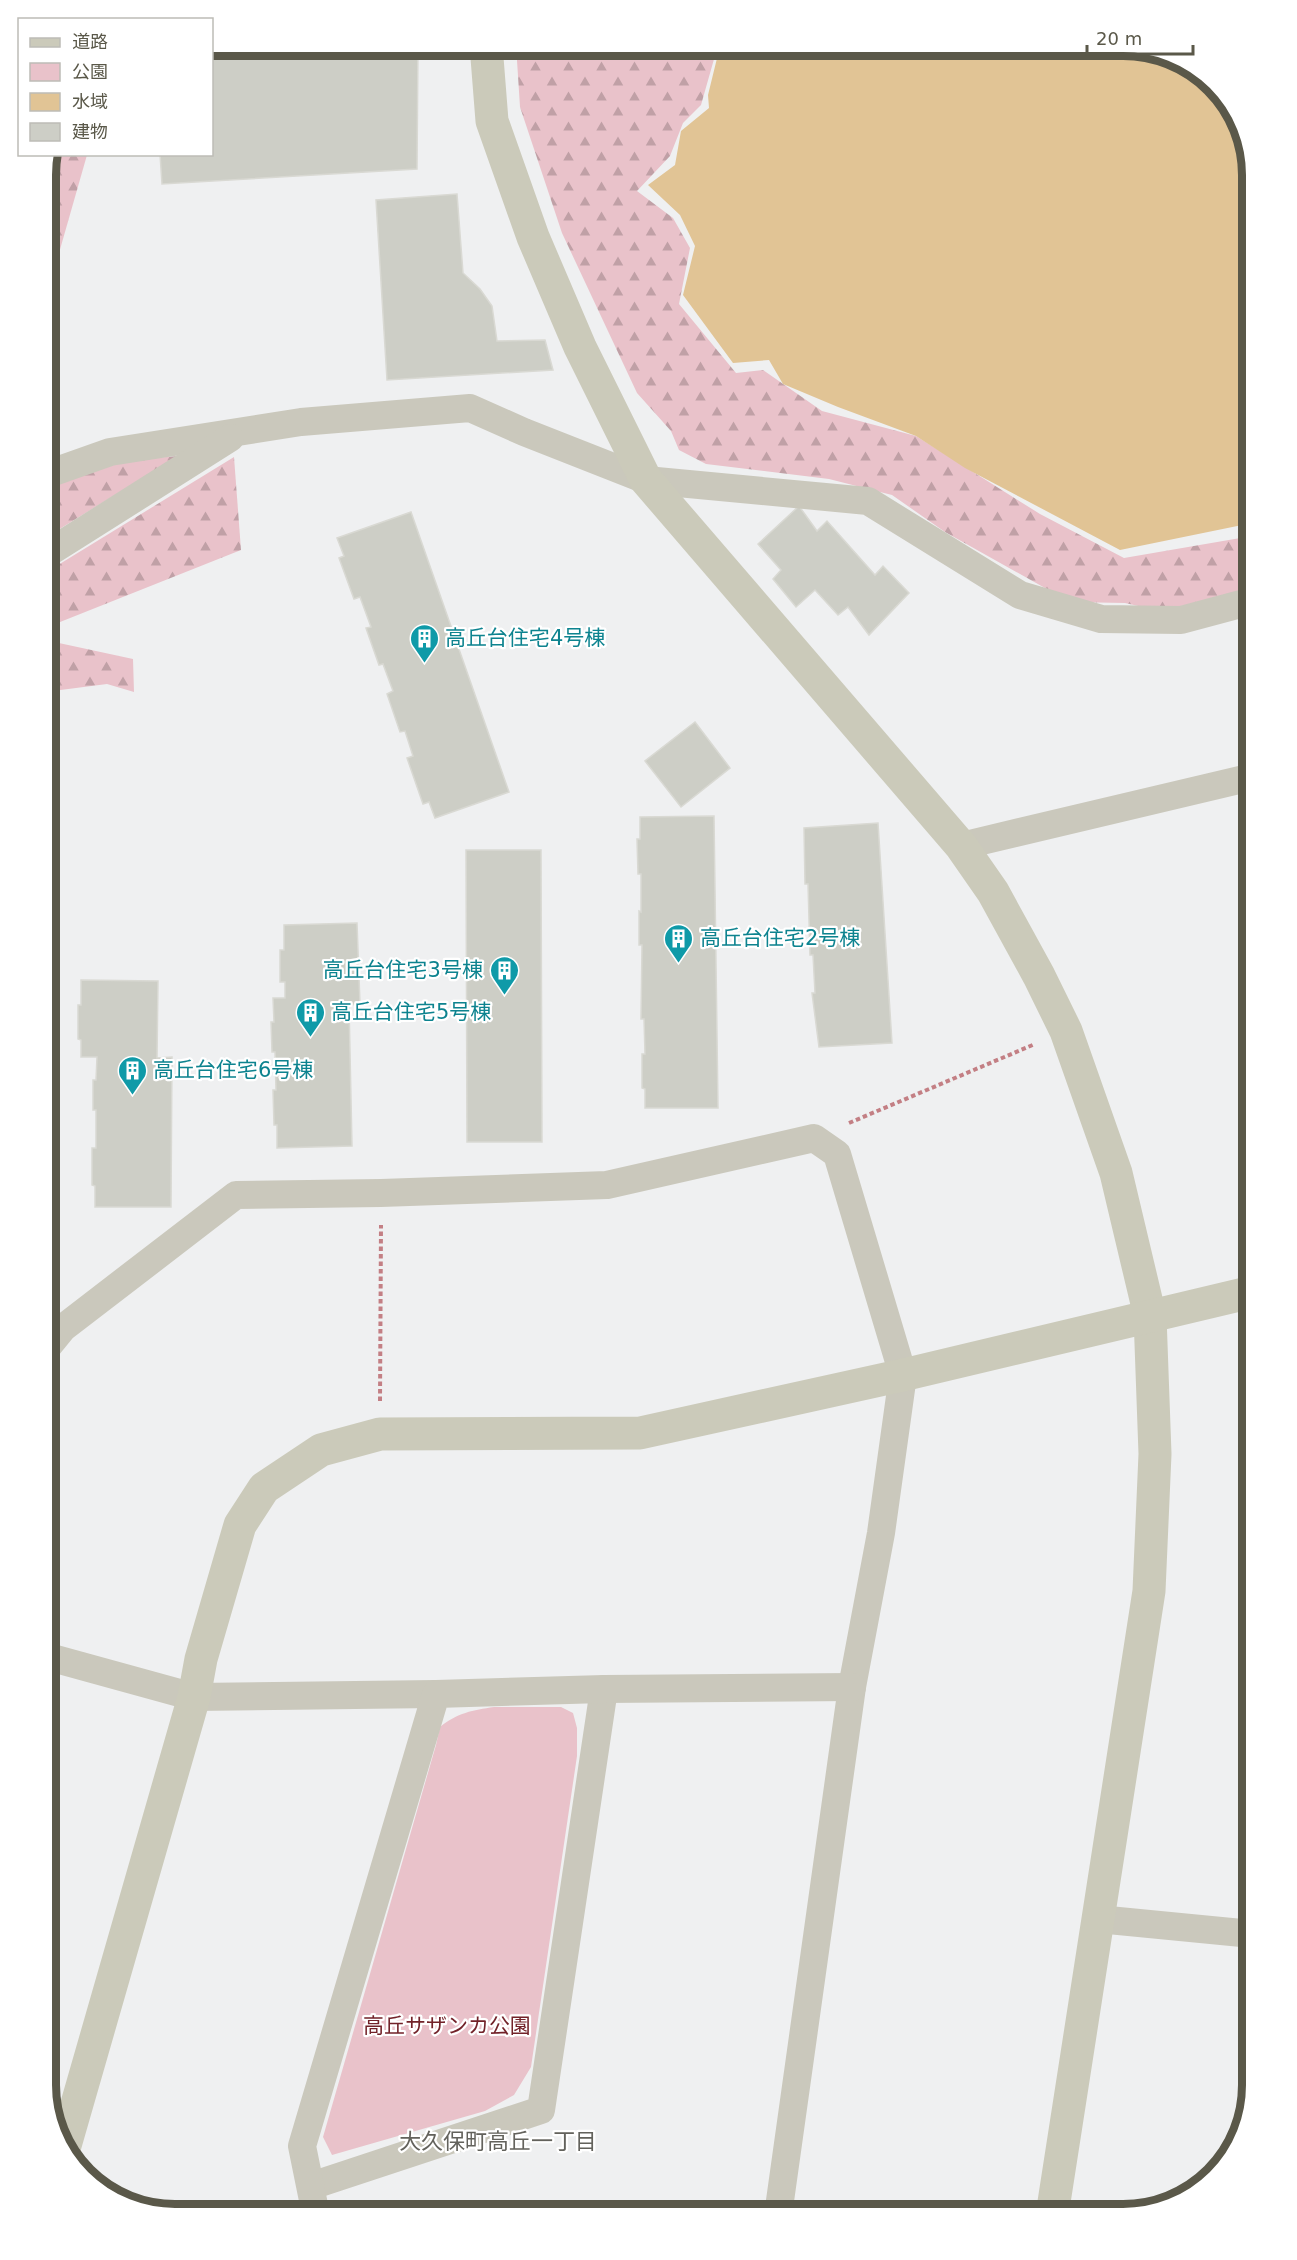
<svg xmlns="http://www.w3.org/2000/svg" width="1297" height="2260" font-family="'DejaVu Sans','Noto Sans JP',sans-serif">
<defs>
<pattern id="forest-firs" width="22" height="20" patternUnits="userSpaceOnUse" patternTransform="scale(1.5)"><rect width="22" height="20" fill="#e9c2ca"/><path d="M5 1l3.5 6h-7zM16 11l3.5 6h-7z" fill="#c0a0a6"/></pattern>
</defs>
<rect width="100%" height="100%" fill="#eff0f1"/>
<!-- forest -->
<g fill="url(#forest-firs)">
<path d="M516,45H718L701,105L683,123L670,156L637,191L673,218L690,248L679,304L736,373L763,370L822,411L916,436L1040,514L1124,558L1252,536V588L1206,602L1156,610L1125,603L1070,602L945,532L892,495L829,479L706,464L679,450L671,431L637,393L562,233L520,107Z"/>
<path d="M48,155H87L45,302V166Z"/>
<path d="M178,456L45,538V480L107,462Z"/>
<path d="M234,457L241,550L45,628V573Z"/>
<path d="M45,640L133,659L134,692L107,684L45,692Z"/>
</g>
<!-- park -->
<path fill="#e9c2ca" d="M494,1707H561L573,1713L577,1728V1756L531,2067L514,2095L485,2111L332,2155L323,2137L436,1745L440,1727C457,1713 473,1710 494,1707Z"/>
<!-- water -->
<path fill="#e1c495" d="M724,45H1132L1195,67L1239,117L1252,174V523L1120,550L965,468L916,436L838,407L783,384L769,360L733,363L683,295L695,246L680,215L648,185L675,165L681,131L709,108L708,95L720,46Z"/>
<!-- building -->
<g fill="#cdcec6" stroke="#d9d9d3" stroke-width="1.5">
<path d="M306,45H418L417,169L162,184L160,154H212V54Z"/>
<path d="M457,194L463,273L480,289L492,306L497,341L545,340L553,370L387,380L376,200Z"/>
<path d="M799,506L817,531L827,521L875,575L883,566L909,593L869,635L848,607L838,615L815,590L796,607L773,579L781,570L758,544Z"/>
<path d="M411,512L509,792L435,818L429,802L423,804L407,758L413,756L405,731L400,732L387,694L393,691L383,664L379,665L366,628L371,627L360,597L354,599L339,558L344,556L337,538Z"/>
<path d="M695,722L730,768L681,807L645,761Z"/>
<path d="M714,816L718,1108H645V1089L642,1088V1054H645L644,1019H641L642,945H639V911L641,912V874H638L637,839H640V817Z"/>
<path d="M878,823L892,1043L819,1047L812,993H815L813,955H810L808,884H805L804,828Z"/>
<path d="M466,850H541L542,1142H467Z"/>
<path d="M357,923L360,1004L349,1005L352,1146L277,1148V1125H274L273,1090H276L275,1052H272L271,1022H274L273,998H285V982H280V950H284V925Z"/>
<path d="M81,980L158,981L157,1058L172,1057L171,1207H95V1186L92,1185V1148H96V1110H93V1080H96L97,1057H81V1040L78,1039V1005H81Z"/>
<path d="M1252,2025V2053L1247,2052Z"/>
<path d="M1239,2114H1243L1236,2140Z"/>
</g>
<g fill="none" stroke-linecap="round" stroke-linejoin="round">
<!-- path -->
<g stroke="#c37f84" stroke-width="4" stroke-dasharray="4.5 3" stroke-linecap="butt">
<path d="M849,1123L1035,1044"/>
<path d="M380,1401L381,1225"/>
</g>
<!-- street -->
<g stroke="#cac8bc" stroke-width="28">
<path d="M45,475L110,452L301,422L470,408L524,432L646,480L868,501L1020,595L1101,619L1181,620L1252,601"/>
<path d="M45,555L230,438"/>
<path d="M961,846L1252,777"/>
<path d="M45,1350L63,1328L236,1195L381,1193L607,1185L814,1138L837,1154L903,1375L881,1533L852,1687L778,2215"/>
<path d="M45,1656L194,1697L436,1694"/>
<path d="M1098,1919L1252,1934"/>
<path d="M311,2186L541,2110L604,1689"/>
<path d="M316,2215L302,2146L436,1694L604,1689L852,1687"/>
</g>
<!-- secondary -->
<g stroke="#cbcaba" stroke-width="33">
<path d="M486,45L492,121L533,237L580,347L646,480L961,846L993,892L1039,976L1066,1031L1116,1173L1150,1316L1155,1454L1149,1591L1052,2215"/>
<path d="M64,2149L194,1697L201,1659L240,1525L264,1488L321,1450L380,1434L640,1433L903,1375L1252,1292"/>
</g>
</g>
<!-- icons -->
<defs>
<symbol id="building-pin" viewBox="-11 -11 22 30"><path d="M0 17L-7.5 6A9.5 9.5 0 1 1 7.5 6Z" fill="#0f9aa8" stroke="#fff"/><path d="M-4-6H4V6H1V3H-1V6H-4ZM-2.5-4.3h1.7v1.8h-1.7ZM.8-4.3h1.7v1.8H.8ZM-2.5-1h1.7V.8h-1.7ZM.8-1h1.7V.8H.8Z" fill="#fff"/></symbol>
</defs>
<g fill-rule="evenodd">
<use href="#building-pin" x="408" y="622" width="33" height="45"/>
<use href="#building-pin" x="662" y="922" width="33" height="45"/>
<use href="#building-pin" x="488" y="954" width="33" height="45"/>
<use href="#building-pin" x="294" y="996" width="33" height="45"/>
<use href="#building-pin" x="116" y="1054" width="33" height="45"/>
</g>
<g text-anchor="middle" dominant-baseline="central" stroke-width="4.5" stroke-linejoin="round" paint-order="stroke">
<!-- culture labels -->
<g font-size="21" fill="#0d838f" stroke="#fff" text-anchor="start">
<text x="445" y="638">高丘台住宅4号棟</text>
<text x="700" y="938">高丘台住宅2号棟</text>
<text x="483" y="970" text-anchor="end">高丘台住宅3号棟</text>
<text x="331" y="1012">高丘台住宅5号棟</text>
<text x="153" y="1070">高丘台住宅6号棟</text>
</g>
<!-- park labels -->
<g font-size="21" fill="#722229" stroke="#fff">
<text x="447" y="2026">高丘サザンカ公園</text>
</g>
<!-- neighbourhood labels -->
<g font-size="22" fill="#63625c" stroke="#fff">
<text x="498" y="2141">大久保町高丘一丁目</text>
</g>
</g>
<!-- crop -->
<path d="M0 0H1297V2260H0ZM175 56H1123A119 119 0 0 1 1242 175V2085A119 119 0 0 1 1123 2204H175A119 119 0 0 1 56 2085V175A119 119 0 0 1 175 56Z" fill="#fff" fill-rule="evenodd"/>
<path fill="none" stroke="#5a5849" stroke-width="8" d="M175 56H1123A119 119 0 0 1 1242 175V2085A119 119 0 0 1 1123 2204H175A119 119 0 0 1 56 2085V175A119 119 0 0 1 175 56Z"/>
<!-- legend -->
<rect x="18" y="18" width="195" height="138" fill="#ffffff" stroke="#bdbcb6" stroke-width="1.5"/>
<rect x="30" y="38" width="30" height="9" fill="#cbcaba" stroke="#bdbcb6" stroke-width="1.5"/>
<text x="72" y="48" font-size="18" fill="#5a5849">道路</text>
<rect x="30" y="63" width="30" height="18" fill="#e9c2ca" stroke="#bdbcb6" stroke-width="1.5"/>
<text x="72" y="78" font-size="18" fill="#5a5849">公園</text>
<rect x="30" y="93" width="30" height="18" fill="#e1c495" stroke="#bdbcb6" stroke-width="1.5"/>
<text x="72" y="108" font-size="18" fill="#5a5849">水域</text>
<rect x="30" y="123" width="30" height="18" fill="#cdcec6" stroke="#bdbcb6" stroke-width="1.5"/>
<text x="72" y="138" font-size="18" fill="#5a5849">建物</text>
<!-- scale -->
<path d="M1087 45v9h106v-9" fill="none" stroke="#5a5849" stroke-width="3"/>
<text x="1096" y="45" font-size="18" fill="#5a5849" stroke="#ffffff" stroke-width="4.5" paint-order="stroke">20 m</text>
</svg>
